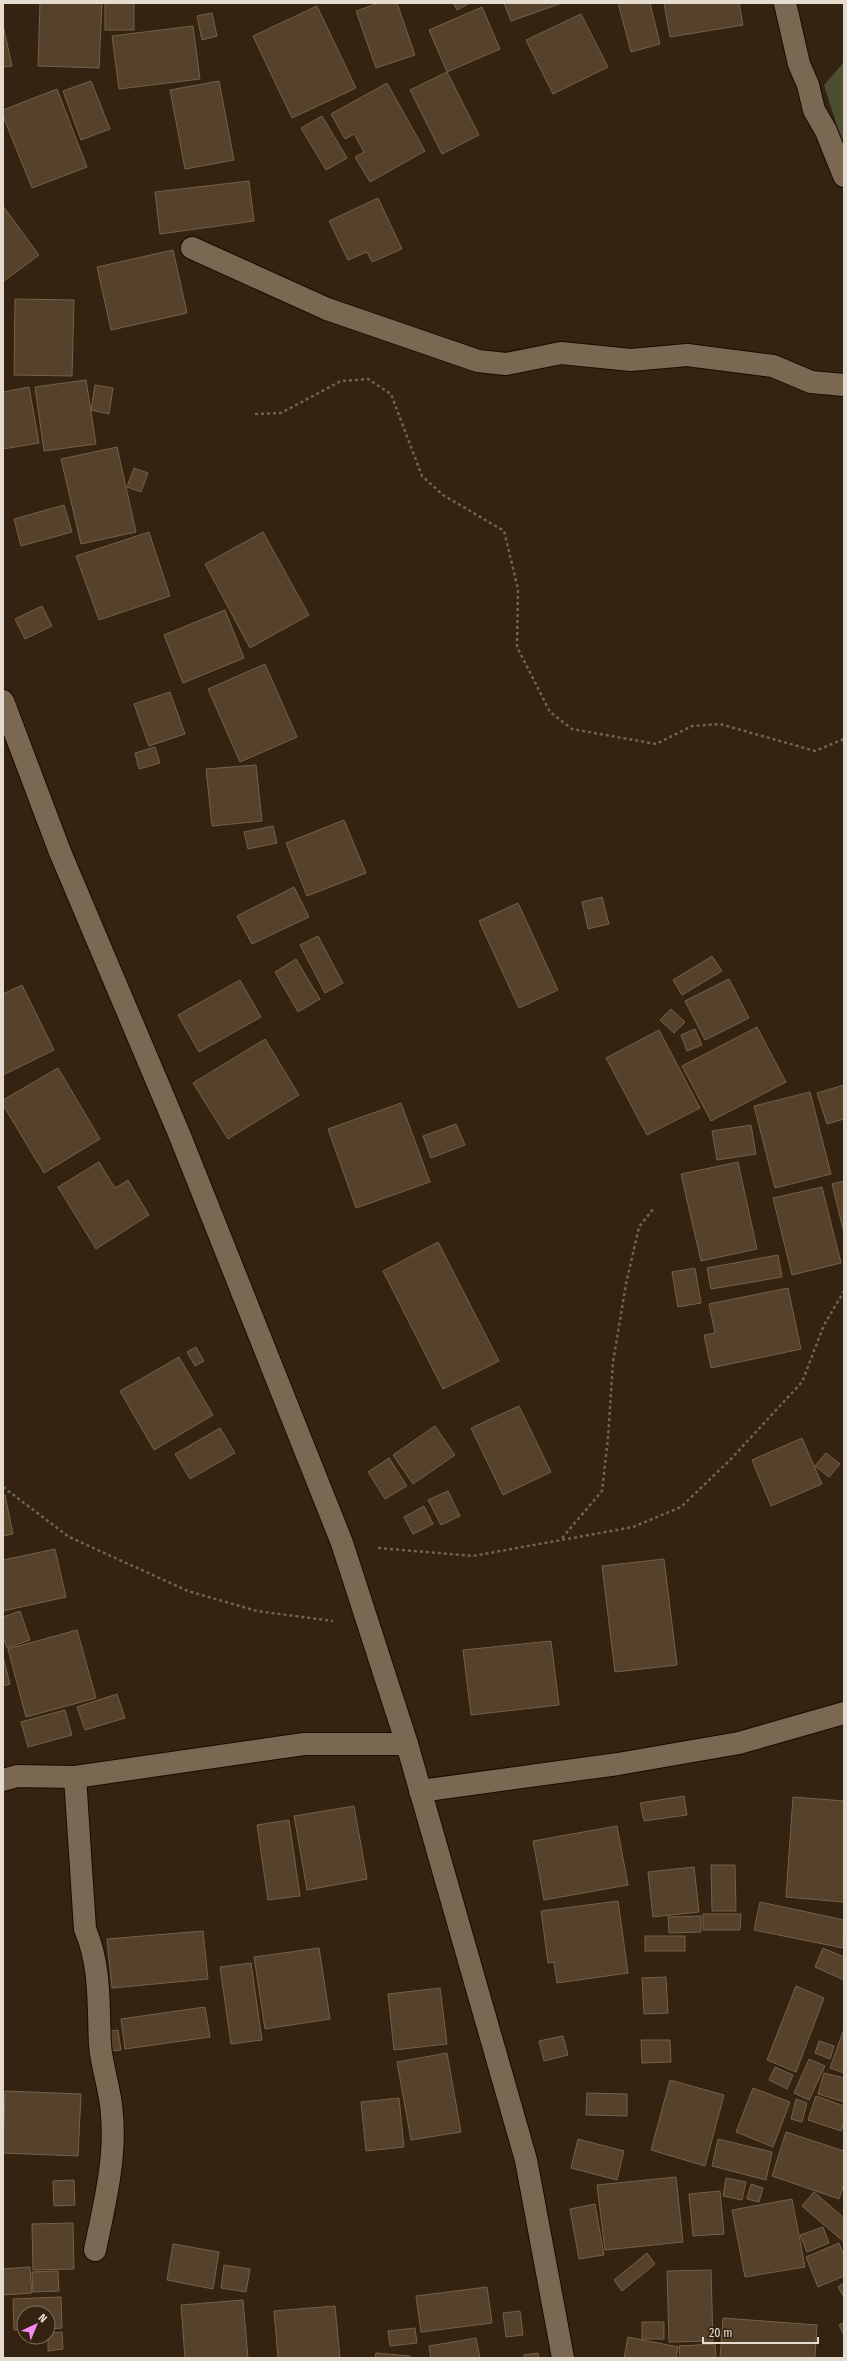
<svg xmlns="http://www.w3.org/2000/svg" width="847" height="2361" font-family="'Fira Sans Condensed',sans-serif">
<rect width="100%" height="100%" fill="#332310"/>
<!-- forest -->
<path fill="#4b4e30" d="M844,62V148L824,85Z"/>
<!-- building -->
<g fill="#56422b" stroke="#74614c">
<path d="M40,3H102L99,68L38,66Z"/>
<rect x="105" y="3" width="29" height="27"/>
<path d="M379,3H397L415,55L376,68L356,11Z"/>
<path d="M453,3H470L457,10Z"/>
<path d="M504,3H562L511,21Z"/>
<path d="M618,3H650L660,44L631,52Z"/>
<path d="M664,3H739L743,25L670,37Z"/>
<path d="M317,6L356,88L292,118L253,36Z"/>
<path d="M482,7L500,49L447,72L429,30Z"/>
<path d="M212,13L217,36L202,40L197,16Z"/>
<path d="M581,14L608,67L553,94L526,40Z"/>
<path d="M3,25L12,66L3,67Z"/>
<path d="M193,26L200,79L119,89L112,36Z"/>
<path d="M447,72L479,135L442,154L410,90Z"/>
<path d="M91,81L110,129L81,140L63,91Z"/>
<path d="M219,81L234,160L185,169L170,90Z"/>
<path d="M387,83L425,151L370,182L355,157L364,152L354,134L345,139L331,114Z"/>
<path d="M57,89L87,167L32,188L3,116V110Z"/>
<path d="M322,116L347,158L326,170L301,128Z"/>
<path d="M249,181L254,221L160,234L155,192Z"/>
<path d="M378,198L402,249L372,262L367,252L348,260L329,221Z"/>
<path d="M3,206L39,255L4,281L3,280Z"/>
<path d="M173,250L187,313L111,330L97,267Z"/>
<path d="M15,299L74,300L72,376L14,375Z"/>
<path d="M86,380L96,444L44,451L35,387Z"/>
<path d="M95,385L113,388L109,414L91,410Z"/>
<path d="M29,387L39,443L3,449V392Z"/>
<path d="M117,447L136,532L81,544L61,459Z"/>
<path d="M134,468L148,473L141,492L127,487Z"/>
<path d="M64,505L72,532L21,546L14,519Z"/>
<path d="M149,532L170,596L99,620L76,556Z"/>
<path d="M263,532L309,615L250,648L205,564Z"/>
<path d="M42,606L52,626L25,639L15,619Z"/>
<path d="M225,610L244,658L183,683L164,635Z"/>
<path d="M265,664L297,737L240,762L208,689Z"/>
<path d="M170,692L185,734L149,746L134,704Z"/>
<path d="M155,747L160,763L139,769L135,753Z"/>
<path d="M256,765L262,821L212,826L206,769Z"/>
<path d="M344,820L366,873L307,896L286,843Z"/>
<path d="M273,826L277,843L248,849L244,832Z"/>
<path d="M294,887L309,917L252,944L237,916Z"/>
<path d="M602,897L609,924L588,929L582,902Z"/>
<path d="M518,903L558,990L519,1008L479,921Z"/>
<path d="M318,936L343,983L325,993L300,945Z"/>
<path d="M712,956L722,971L682,995L673,980Z"/>
<path d="M296,959L320,999L298,1012L275,972Z"/>
<path d="M729,979L749,1018L705,1040L685,1001Z"/>
<path d="M240,980L261,1017L199,1052L178,1015Z"/>
<path d="M22,985L54,1050L3,1075V994Z"/>
<path d="M671,1009L685,1022L674,1033L660,1020Z"/>
<path d="M757,1027L786,1082L711,1121L682,1066Z"/>
<path d="M695,1029L702,1045L687,1051L681,1035Z"/>
<path d="M659,1030L700,1108L647,1135L606,1058Z"/>
<path d="M265,1039L299,1095L228,1139L193,1083Z"/>
<path d="M58,1068L100,1139L44,1173L3,1105V1100Z"/>
<path d="M844,1085V1119L827,1124L817,1093Z"/>
<path d="M810,1092L831,1174L775,1188L754,1106Z"/>
<path d="M401,1103L430,1182L356,1208L328,1129Z"/>
<path d="M456,1124L465,1145L431,1158L423,1136Z"/>
<path d="M751,1125L756,1154L717,1160L712,1131Z"/>
<path d="M99,1162L115,1188L128,1180L149,1215L96,1249L58,1187Z"/>
<path d="M738,1162L757,1249L701,1261L681,1174Z"/>
<path d="M844,1181V1233L832,1184Z"/>
<path d="M822,1187L841,1263L792,1275L773,1198Z"/>
<path d="M438,1242L499,1361L443,1389L383,1271Z"/>
<path d="M778,1255L782,1277L711,1289L707,1268Z"/>
<path d="M695,1268L701,1303L678,1307L672,1272Z"/>
<path d="M788,1288L801,1349L711,1368L704,1335L715,1333L709,1304Z"/>
<path d="M196,1347L204,1361L195,1366L187,1352Z"/>
<path d="M179,1357L213,1415L154,1450L120,1391Z"/>
<path d="M519,1406L551,1472L503,1495L471,1428Z"/>
<path d="M435,1426L455,1455L413,1484L393,1455Z"/>
<path d="M220,1428L235,1453L190,1479L175,1454Z"/>
<path d="M802,1438L822,1484L771,1506L752,1460Z"/>
<path d="M826,1453L840,1464L829,1477L815,1466Z"/>
<path d="M389,1458L407,1486L385,1499L368,1472Z"/>
<path d="M448,1491L460,1516L441,1525L428,1500Z"/>
<path d="M3,1495H5L13,1534L3,1536Z"/>
<path d="M424,1506L433,1524L413,1534L404,1517Z"/>
<path d="M55,1549L66,1597L3,1611V1560Z"/>
<path d="M664,1559L677,1665L615,1672L602,1566Z"/>
<path d="M20,1611L30,1640L7,1648L3,1636V1617Z"/>
<path d="M77,1630L96,1698L26,1717L8,1649Z"/>
<path d="M551,1641L559,1705L471,1715L463,1650Z"/>
<path d="M3,1657L10,1684L3,1686Z"/>
<path d="M117,1694L125,1718L85,1730L77,1707Z"/>
<path d="M65,1710L72,1735L28,1747L21,1722Z"/>
<path d="M684,1796L687,1815L644,1821L640,1803Z"/>
<path d="M793,1797L844,1801V1902L786,1897Z"/>
<path d="M354,1806L367,1879L307,1890L294,1816Z"/>
<path d="M289,1820L300,1896L268,1900L257,1825Z"/>
<path d="M617,1826L628,1885L544,1900L533,1841Z"/>
<path d="M711,1865H735L736,1911H712Z"/>
<path d="M694,1867L699,1912L653,1917L648,1872Z"/>
<path d="M618,1901L628,1973L557,1983L554,1962L548,1963L541,1911Z"/>
<path d="M760,1902L844,1920L843,1948L754,1930Z"/>
<path d="M703,1914H741L740,1930H703Z"/>
<path d="M701,1916V1932L669,1933L668,1917Z"/>
<path d="M203,1931L208,1979L112,1988L107,1939Z"/>
<rect x="645" y="1936" width="40" height="15"/>
<path d="M319,1948L330,2019L265,2029L254,1957Z"/>
<path d="M823,1948L844,1957V1980L815,1967Z"/>
<path d="M251,1963L262,2040L231,2044L220,1967Z"/>
<path d="M666,1977L668,2013L644,2014L642,1978Z"/>
<path d="M796,1986L824,1998L796,2072L767,2060Z"/>
<path d="M440,1988L447,2044L394,2050L388,1994Z"/>
<path d="M205,2007L210,2037L125,2049L121,2019Z"/>
<path d="M844,2029V2073L830,2068Z"/>
<path d="M118,2030L121,2050L110,2051L108,2031Z"/>
<path d="M563,2036L568,2055L544,2061L539,2041Z"/>
<path d="M641,2040H670L671,2062L642,2063Z"/>
<path d="M819,2041L834,2046L830,2059L815,2053Z"/>
<path d="M447,2053L461,2132L411,2140L397,2062Z"/>
<path d="M809,2059L825,2066L809,2100L794,2093Z"/>
<path d="M775,2067L793,2075L787,2089L769,2080Z"/>
<path d="M824,2073L844,2078V2102L818,2094Z"/>
<path d="M670,2080L724,2095L705,2166L651,2150Z"/>
<path d="M753,2088L790,2102L773,2147L736,2132Z"/>
<path d="M5,2091L81,2094L78,2156L3,2153Z"/>
<path d="M587,2093L627,2094V2116L586,2115Z"/>
<path d="M816,2096L844,2106V2123L841,2131L808,2120Z"/>
<path d="M399,2098L404,2147L366,2151L361,2102Z"/>
<path d="M796,2099L807,2103L802,2122L791,2119Z"/>
<path d="M786,2132L844,2151V2184L839,2199L772,2176Z"/>
<path d="M578,2139L624,2151L617,2180L571,2168Z"/>
<path d="M718,2139L772,2152L766,2180L712,2166Z"/>
<path d="M676,2177L683,2242L605,2250L597,2185Z"/>
<path d="M726,2178L746,2182L742,2200L723,2196Z"/>
<path d="M74,2180L75,2205L54,2206L53,2181Z"/>
<path d="M751,2184L763,2188L759,2202L747,2199Z"/>
<path d="M720,2191L724,2234L693,2236L689,2194Z"/>
<path d="M814,2192L844,2218V2242L802,2206Z"/>
<path d="M792,2199L805,2267L745,2277L732,2210Z"/>
<path d="M595,2204L604,2255L579,2259L570,2209Z"/>
<path d="M73,2223L74,2269L33,2270L32,2224Z"/>
<path d="M823,2227L829,2243L807,2252L800,2235Z"/>
<path d="M839,2243L844,2256V2276L818,2287L806,2257Z"/>
<path d="M173,2244L219,2252L213,2289L167,2280Z"/>
<path d="M647,2253L655,2264L622,2291L614,2280Z"/>
<path d="M224,2265L250,2269L246,2292L221,2288Z"/>
<path d="M30,2267L32,2293L3,2295V2269Z"/>
<path d="M711,2270L713,2341L669,2342L667,2271Z"/>
<path d="M58,2271L59,2291L33,2292L32,2272Z"/>
<path d="M844,2283V2297L838,2287Z"/>
<path d="M487,2287L492,2323L421,2332L416,2296Z"/>
<path d="M61,2297L62,2328L48,2329V2313H24V2330H14L13,2299Z"/>
<path d="M243,2300L248,2358H185L181,2305Z"/>
<path d="M335,2306L340,2358H278L274,2311Z"/>
<path d="M520,2311L523,2335L506,2337L503,2313Z"/>
<path d="M723,2318L817,2325L815,2358H720Z"/>
<rect x="642" y="2322" width="22" height="17"/>
<path d="M844,2322V2335L839,2325Z"/>
<path d="M415,2328L417,2343L390,2346L388,2331Z"/>
<path d="M62,2332L63,2349L48,2351V2333Z"/>
<path d="M628,2337L678,2347L676,2358H624Z"/>
<path d="M476,2338L480,2358H431L429,2346Z"/>
<path d="M715,2344L716,2358H680L679,2346Z"/>
<path d="M376,2353L410,2356V2358H375Z"/>
<path d="M538,2353L539,2358H524V2355Z"/>
</g>
<g fill="none" stroke-linecap="round" stroke-linejoin="round">
<defs>
<g id="minor">
<path d="M785,3L799,64L808,85L814,110L826,131L844,176"/>
<path d="M192,248L327,309L478,361L506,364L561,353L631,360L687,355L773,366L811,382L844,385"/>
<path d="M3,701L60,852L180,1136L342,1543L407,1744L526,2160L563,2358"/>
<path d="M75,1777L85,1929C101,1966 98,2005 100,2045C102,2069 111,2091 112,2115C116,2160 104,2206 95,2250"/>
<path d="M3,1780L17,1776L75,1777L304,1744H407"/>
<path d="M420,1791L618,1764L739,1743L844,1713"/>
</g>
</defs>
<!-- minor casing -->
<use href="#minor" stroke="#1a0c00" stroke-width="24"/>
<!-- path -->
<g stroke="#716352" stroke-width="2.5" stroke-dasharray="3 3" stroke-linecap="butt">
<path d="M255,414L281,413L341,381L368,379L391,394L422,476L443,495L504,531L518,589L517,647L550,712L572,729L656,744L692,726L720,724L815,751L844,739"/>
<path d="M3,1487L69,1537L188,1591L257,1611L333,1621"/>
<path d="M562,1538L602,1491L608,1438L613,1362L626,1284L639,1227L654,1208"/>
<path d="M378,1548L473,1556L633,1527L681,1507L730,1460L802,1382L824,1325L844,1291"/>
</g>
<!-- minor -->
<use href="#minor" stroke="#7a6852" stroke-width="22"/>
</g>
<!-- border -->
<rect width="847" height="2361" fill="none" stroke="#e6dbcf" stroke-width="8"/>
<!-- north arrow -->
<g transform="translate(36 2325) rotate(44)"><circle r="19" fill="#332310" stroke="#7b6d5c"/>
<path d="M0-3L7 15L0 10L-7 15Z" fill="#f38af1"/>
<text y="-6" font-size="11" font-weight="bold" text-anchor="middle" fill="#e6dbcf">N</text>
</g>
<!-- scale -->
<path d="M703 2337v6h115v-6" fill="none" stroke="#e6dbcf" stroke-width="2"/>
<text x="709" y="2337" font-size="12" fill="#e6dbcf" stroke="#332310" stroke-width="3" paint-order="stroke">20 m</text>
</svg>
